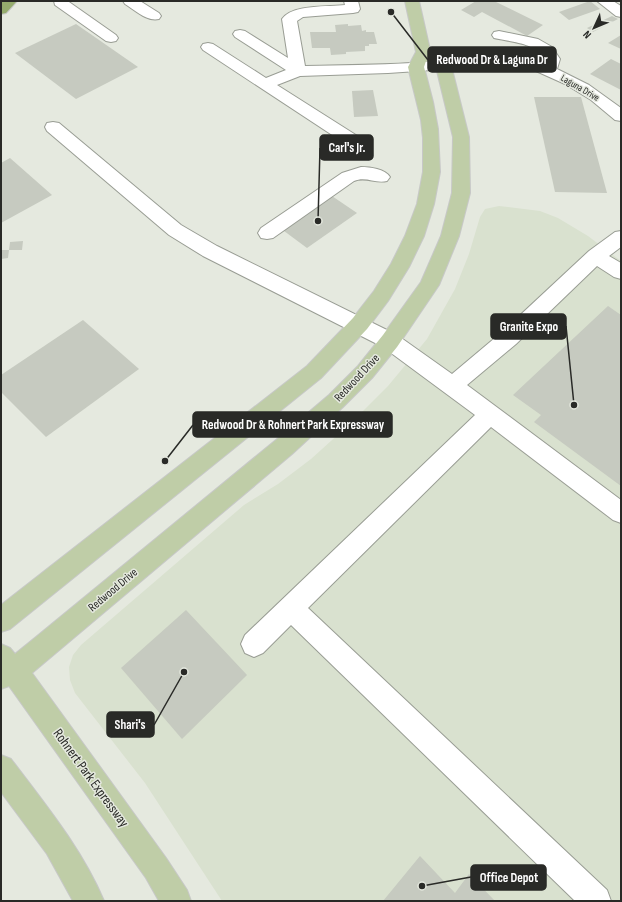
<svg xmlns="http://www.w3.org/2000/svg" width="622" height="902" font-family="'Sofia Sans Condensed',sans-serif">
<rect width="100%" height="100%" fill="#e5e9df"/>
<!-- built -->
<path fill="#d9e1cf" d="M499,206L540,211L558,218L588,236L621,261V901H222L145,783L75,693L70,680L69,667L73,655L81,645L244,505L278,484L311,459L352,422L388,386L427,339L455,289L469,254L480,217L485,209Z"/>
<!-- building -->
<g fill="#c6cac0">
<path d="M476,1H494L543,25L527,36L482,12L474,17L461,10Z"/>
<path d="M590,1L600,9L569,20L559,12Z"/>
<path d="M612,16L618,19L593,32L587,28Z"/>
<path d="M76,24L138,67L76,99L15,53Z"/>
<path d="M348,24V26L361,25L362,31L366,30V32H374L377,44H369V46H365V51L346,52V54L331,55L330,48H312L310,32H336L335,25Z"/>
<path d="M621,35V49L608,43Z"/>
<path d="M611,59L621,64V90L590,74Z"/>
<path d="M373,90L378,116L354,117L352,91Z"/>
<path d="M534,97H581L607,193L555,192Z"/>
<path d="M10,158L52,195L1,223V163Z"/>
<path d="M329,194L357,213L307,248L280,228Z"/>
<path d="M23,241L22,250H9L8,258L1,259V250H9L10,242Z"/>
<path d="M608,306L621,315V486L534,422L541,415L513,395Z"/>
<path d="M83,320L139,369L46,437L1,392V375Z"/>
<path d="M186,610L247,675L182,739L121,668Z"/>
<path d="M420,856L455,893L469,874L495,901H383Z"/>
</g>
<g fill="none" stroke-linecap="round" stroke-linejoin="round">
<defs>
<g id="minor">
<path d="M54,1H70L69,2L116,35L118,38L116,41L111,42L106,41L55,5Z"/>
<path d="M123,1H140L159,13L161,16L159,19C147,22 135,10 125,4Z"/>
<path d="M344,1H358L360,9L358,12L353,13L303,17L297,21L305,66C341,65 376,65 412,63C456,60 500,53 543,64L544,59C535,42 511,42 494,38L492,35L494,32L499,31L538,39L552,47L560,59L557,69L589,85L621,108V121L615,120L591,100L565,84L536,71L511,67H476L388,73L300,76L277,85L370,144L372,148L370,152L364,153L358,152L203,50L201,47L203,44L208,43L213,44L266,78L286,70L235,37L233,34L235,31L240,30L245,31L288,58L282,19C292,4 329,7 345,5Z"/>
<path d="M597,1H613L621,6V17L616,16Z"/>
<path d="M53,122L59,123L181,225L217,246L397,335L452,374L502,332L589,251L615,232L621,231V247L609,256L621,263V279L614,277L597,266L516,344L467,385L621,500V523L613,520L491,427L308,608L607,890L611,901H575L291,625L263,653L254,657L245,653L241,644L245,635L475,415L383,347L203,256L169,235L47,131L45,127L47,123Z"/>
<path d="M361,167C370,167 385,169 390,177L387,181C375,184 366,176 354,181L273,238L267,239L261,238L258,233L261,228L342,173Z"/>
</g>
<g id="major">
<path d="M405,1H419L430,50L448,62L451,65L469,137L470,193L459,236L439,285L397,347L372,378L343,407L292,454L32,673L166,858L187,890L191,901H159L146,878L9,686L1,689V644L10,648L15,654L36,637L276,440L329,395L358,366L383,335L421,282L441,236L452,193L453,137L436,67L426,61L424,67L433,102L438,129L440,172L434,204L424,236L409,267L388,301L367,329L321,378L10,629L1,632V605L307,366L353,318L374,291L391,264L405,236L417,204L423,172V138L421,120L408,67L416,52Z"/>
<path d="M1,755L11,759C45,804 82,849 104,901H73L47,854L1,792Z"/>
</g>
<path id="highway" d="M2,1H17L6,13L1,14Z"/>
</defs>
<!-- minor casing -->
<use href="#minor" stroke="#999d94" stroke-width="2"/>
<!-- major casing -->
<use href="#major" stroke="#c7c8c7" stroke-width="2"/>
<!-- highway casing -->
<use href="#highway" stroke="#c7c8c7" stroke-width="2"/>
<!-- minor -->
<use href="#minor" fill="#fff" fill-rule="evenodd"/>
<!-- major -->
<use href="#major" fill="#bfcda7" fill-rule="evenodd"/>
<!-- highway -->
<use href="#highway" fill="#95ac6d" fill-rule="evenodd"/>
</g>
<g text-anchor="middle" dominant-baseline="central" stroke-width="3" stroke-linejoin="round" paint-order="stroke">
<!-- far-street labels -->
<g font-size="10" fill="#292a27" stroke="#e5e9df">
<text transform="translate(580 88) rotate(30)">Laguna Drive</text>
</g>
<!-- street labels -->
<g font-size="12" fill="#292a27" stroke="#e5e9df">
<text transform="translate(357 378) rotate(-47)">Redwood Drive</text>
<text transform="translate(113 590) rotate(-40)">Redwood Drive</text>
</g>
<!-- near-street labels -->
<g font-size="14" fill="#292a27" stroke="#e5e9df">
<text transform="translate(91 778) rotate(54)">Rohnert Park Expressway</text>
</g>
</g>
<!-- callouts -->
<path fill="none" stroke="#292a27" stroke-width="1.5" d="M391 12L428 60M318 221L320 148M574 405L566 326M165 461L193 425M184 672L154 725M422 886L471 877"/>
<g fill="#292a27" stroke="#e5e9df" stroke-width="1.5">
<circle cx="391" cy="12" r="4"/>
<circle cx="318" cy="221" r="4"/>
<circle cx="574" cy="405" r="4"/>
<circle cx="165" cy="461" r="4"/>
<circle cx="184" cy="672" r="4"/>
<circle cx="422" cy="886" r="4"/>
</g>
<g fill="#292a27" stroke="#292a27" stroke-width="1.5">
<rect x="428" y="47" width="128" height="25" rx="4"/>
<rect x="320" y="135" width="53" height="25" rx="4"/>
<rect x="491" y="314" width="75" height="25" rx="4"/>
<rect x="193" y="412" width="199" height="25" rx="4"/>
<rect x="107" y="712" width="47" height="25" rx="4"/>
<rect x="471" y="865" width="75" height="25" rx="4"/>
</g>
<g font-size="13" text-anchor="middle" font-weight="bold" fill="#fff">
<text x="492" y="64">Redwood Dr &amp; Laguna Dr</text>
<text x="347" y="152">Carl's Jr.</text>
<text x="529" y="331">Granite Expo</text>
<text x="293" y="429">Redwood Dr &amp; Rohnert Park Expressway</text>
<text x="130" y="729">Shari's</text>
<text x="509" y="882">Office Depot</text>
</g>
<!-- border -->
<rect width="622" height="902" fill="none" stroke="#292a27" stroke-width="4"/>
<!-- north arrow -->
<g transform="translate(594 28) rotate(226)" stroke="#e5e9df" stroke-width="3" paint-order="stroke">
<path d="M0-3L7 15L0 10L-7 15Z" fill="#292a27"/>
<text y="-6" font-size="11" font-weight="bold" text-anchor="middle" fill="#292a27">N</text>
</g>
</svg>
